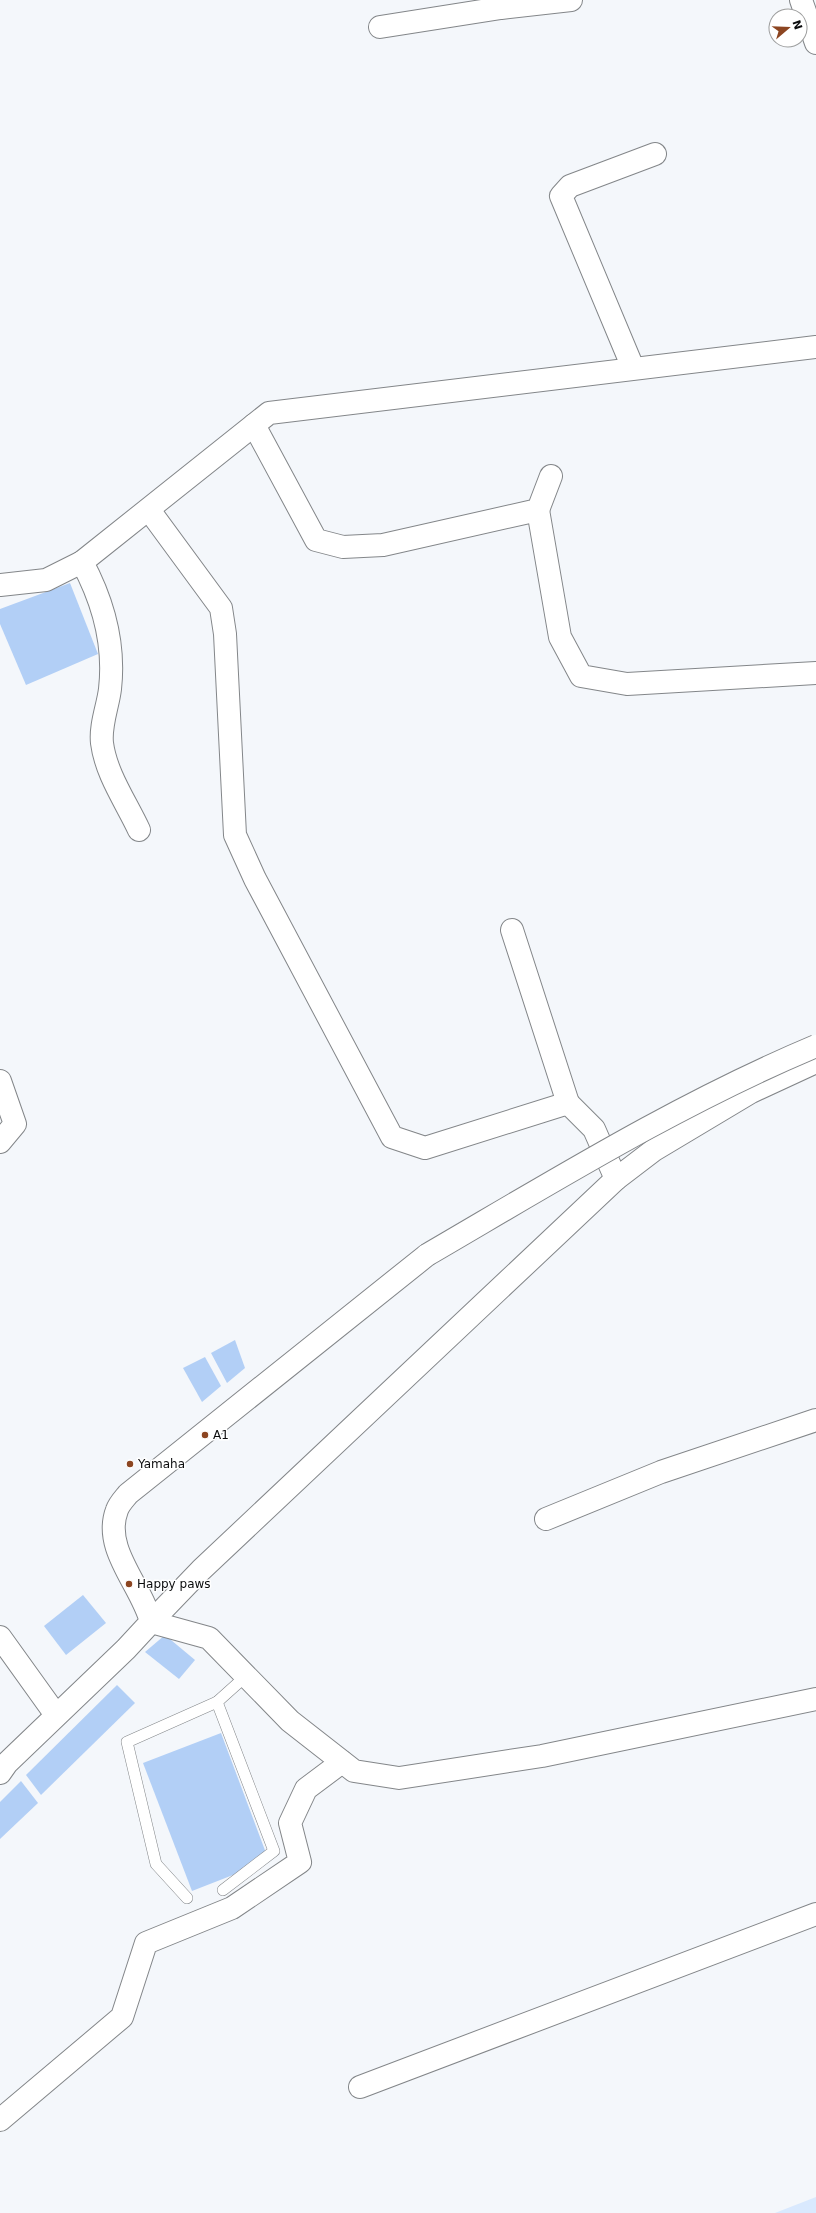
<svg xmlns="http://www.w3.org/2000/svg" width="816" height="2213" font-family="'DejaVu Sans',sans-serif">
<rect width="100%" height="100%" fill="#f4f7fb"/>
<!-- green -->
<path fill="#d9e9fe" d="M816,2197V2213H775Z"/>
<!-- building -->
<g fill="#b2cff6">
<path d="M70,583L98,654L26,685L0,624V609Z"/>
<path d="M235,1340L245,1368L227,1383L211,1353Z"/>
<path d="M205,1357L221,1386L202,1402L183,1368Z"/>
<path d="M83,1595L106,1623L66,1655L44,1626Z"/>
<path d="M165,1635L195,1660L179,1679L145,1652Z"/>
<path d="M117,1685L135,1703L41,1795L26,1775Z"/>
<path d="M221,1733L269,1861L192,1891L143,1763Z"/>
<path d="M21,1781L38,1803L0,1839V1802Z"/>
</g>
<g fill="none" stroke-linecap="round" stroke-linejoin="round">
<defs>
<g id="lane">
<path d="M223,1890L274,1851L217,1702L246,1676"/>
<path d="M187,1898L156,1864L127,1742L217,1702"/>
</g>
<g id="street">
<path d="M380,27L501,8L571,0"/>
<path d="M633,368L561,196L570,186L655,154"/>
<path d="M254,425L316,540L343,547L383,545L538,510L551,476"/>
<path d="M149,510L221,608L225,634L235,835L255,879L392,1137L425,1148L568,1103L594,1129L616,1179"/>
<path d="M538,510L560,637L581,676L627,684L816,673"/>
<path d="M82,562C103,601 115,645 110,689C108,706 100,725 102,743C106,774 126,802 139,830"/>
<path d="M0,585L46,580L82,562L269,413L816,347"/>
<path d="M512,930L568,1103"/>
<path d="M0,1081L15,1124L0,1142"/>
<path d="M546,1519L661,1472L816,1420"/>
<path d="M360,2087L816,1914"/>
<path d="M0,2120L122,2017L146,1943L232,1908L300,1862L290,1823L306,1789L342,1762"/>
</g>
<g id="secondary">
<path d="M801,0L816,43"/>
<path d="M816,1062L751,1092L654,1150L616,1179L201,1570L151,1622L209,1638L290,1721L354,1771L399,1778L542,1756L816,1699"/>
<path d="M0,1637L56,1715"/>
<path d="M0,1773L7,1763L126,1649L151,1622C142,1586 102,1549 117,1510C119,1504 124,1499 128,1494L427,1255"/>
</g>
</defs>
<!-- lane casing -->
<use href="#lane" stroke="#838689" stroke-width="12"/>
<!-- street casing -->
<use href="#street" stroke="#838689" stroke-width="24"/>
<!-- secondary casing -->
<use href="#secondary" stroke="#838689" stroke-width="24"/>
<!-- lane -->
<use href="#lane" stroke="#fff" stroke-width="11"/>
<!-- street -->
<use href="#street" stroke="#fff" stroke-width="22"/>
<!-- secondary -->
<use href="#secondary" stroke="#fff" stroke-width="22"/>
<defs>
<path id="secondary-bridge" d="M427,1255C554,1181 680,1103 816,1046"/>
</defs>
<!-- secondary-bridge casing -->
<use href="#secondary-bridge" stroke="#838689" stroke-width="24" stroke-linecap="butt"/>
<!-- secondary-bridge -->
<use href="#secondary-bridge" stroke="#fff" stroke-width="22"/>
</g>
<!-- markers -->
<g fill="#8c4521" stroke="#fff" stroke-width="1.5">
<circle cx="205" cy="1435" r="4"/>
<circle cx="130" cy="1464" r="4"/>
<circle cx="129" cy="1584" r="4"/>
</g>
<g text-anchor="middle" dominant-baseline="central" stroke-width="3" stroke-linejoin="round" paint-order="stroke">
<!-- poi labels -->
<g font-size="12" fill="#0b0c0d" stroke="#fff" text-anchor="start">
<text x="213" y="1435">A1</text>
<text x="138" y="1464">Yamaha</text>
<text x="137" y="1584">Happy paws</text>
</g>
</g>
<!-- north arrow -->
<g transform="translate(788 28) rotate(71)"><circle r="19" fill="#ffffff" stroke="#9d9e9e"/>
<path d="M0-3L7 15L0 10L-7 15Z" fill="#8c4521"/>
<text y="-6" font-size="11" font-weight="bold" text-anchor="middle" fill="#0b0c0d">N</text>
</g>
</svg>
